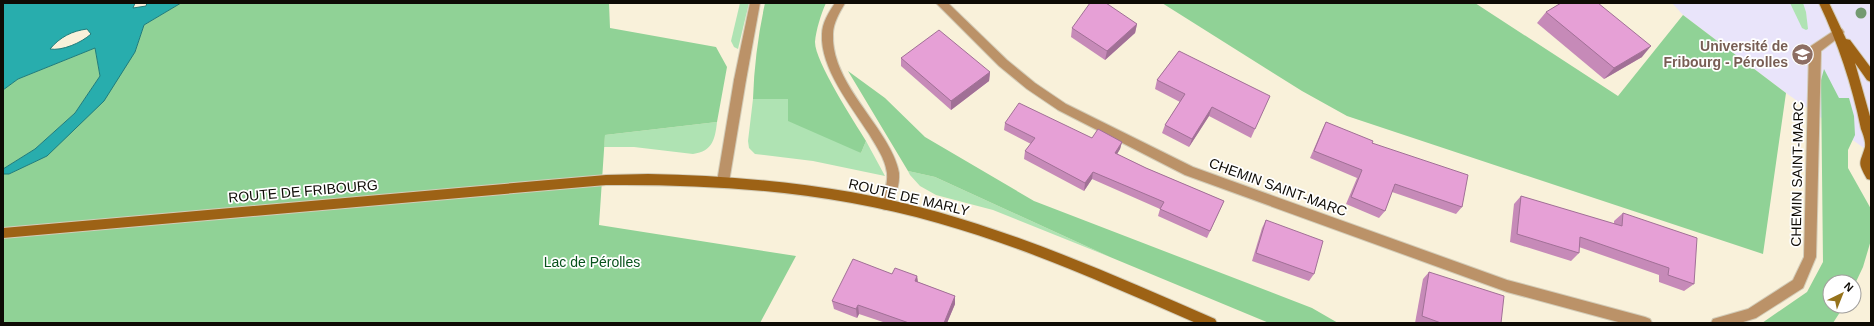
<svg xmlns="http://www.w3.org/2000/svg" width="1874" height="326" font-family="Arial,sans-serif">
<rect width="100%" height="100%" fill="#f9f1da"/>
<!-- education -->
<path fill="#e9e4fa" d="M1672,3H1871V153L1786,93L1683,15Z"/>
<!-- green -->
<g fill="#afe3b3">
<path d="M740,3H749L738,49L734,47L731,41Z"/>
<path d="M1790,3H1803L1806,12L1808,29L1806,30L1802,28Z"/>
<path d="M753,99H789L861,153L866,141L885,176L813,161L755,154L749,148L748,141Z"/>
<path d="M717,122C715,139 713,151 693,154L634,147H604L605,135Z"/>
<path d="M908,171L935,177L1110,257L993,210L936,195L920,186L910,175Z"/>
</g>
<!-- forest -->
<g fill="#90d296">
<path d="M181,3H609L610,28L716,47L727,67L717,122L605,135L599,225L796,256L760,323H3V174H9L47,156L135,52L144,25Z"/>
<path d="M765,3H826C821,14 816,30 815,42C815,62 854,121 866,141L861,153L788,121V99H753C754,67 758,35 765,3Z"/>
<path d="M1162,3H1475L1618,96L1683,15L1786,93L1763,254L1347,116L1302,91Z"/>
<path d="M95,48L100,76L75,113L35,149L3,169V90L18,79Z"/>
<path d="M1824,69L1839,98H1849L1854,116L1855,135L1848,150V168L1871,209V240L1863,267L1854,286V282H1830V306H1844L1833,323H1762L1807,292L1823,262L1821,80Z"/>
<path d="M848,71L885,98L925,137L1034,201L1312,308L1338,323H1269L1110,257L935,177L908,171Z"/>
</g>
<!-- water -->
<path fill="#28adad" stroke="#207c7b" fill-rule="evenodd" d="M3,3H135L133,8L146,6L147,3H181L144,25L135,52L104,101L47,156L9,174H3V169L35,149L75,113L100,76L95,48L18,79L3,90ZM87,29L91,34C81,43 62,51 50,49C60,37 72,31 87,29Z"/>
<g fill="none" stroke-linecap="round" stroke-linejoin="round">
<defs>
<path id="lane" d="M750,3H760L746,80L744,83L740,85L736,83L734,80Z"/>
<g id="street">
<path d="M835,3H845C840,12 833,23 833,34C831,73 866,108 885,140C891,150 897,161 899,173C900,185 895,198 890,209L886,210L882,209L880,205C884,195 888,184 887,173C885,158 876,146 869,134C851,106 820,68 822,34C822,23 829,12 835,3Z"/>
<path d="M936,3H948L1007,60L1035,83L1066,104L1193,167L1507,280L1645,317L1650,319L1652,323H1622L1507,292L1185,175L1058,110L1027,89L999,66Z"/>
<path d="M1838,28L1842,29L1844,32L1842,35L1821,51L1816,257L1803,288L1756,318L1740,323H1711L1713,319L1748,309L1793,280L1804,257L1809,49L1811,46Z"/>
<path d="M740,75L744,77L746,80L729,182L727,186L723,187L719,186L717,182L734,80L736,77Z"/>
</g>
<g id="secondary">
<path d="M1819,3H1829L1846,39L1850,40L1871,68V82L1867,80L1855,63L1871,120V180L1867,179C1857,161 1860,164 1865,147C1866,142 1863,134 1861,129C1852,85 1838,43 1819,3Z"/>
<path d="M648,174C745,176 844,185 938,212C1033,239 1124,279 1215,319L1217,323H1196C1111,286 1027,248 938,223C830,192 718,184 606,185L3,238V228L606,175Z"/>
</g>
</defs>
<!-- lane casing -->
<use href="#lane" stroke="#d3ccb8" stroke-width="2"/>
<!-- street casing -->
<use href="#street" stroke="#d3ccb8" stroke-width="2"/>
<!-- secondary casing -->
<use href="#secondary" stroke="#d3ccb8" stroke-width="2"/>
<!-- lane -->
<use href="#lane" fill="#bb9268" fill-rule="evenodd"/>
<!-- street -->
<use href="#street" fill="#bb9268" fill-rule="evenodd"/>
<!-- secondary -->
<use href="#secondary" fill="#9d6215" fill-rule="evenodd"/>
</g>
<!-- trees -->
<circle fill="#749a71" cx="1861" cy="13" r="5.5"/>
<!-- wall -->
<g fill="#c68ab8">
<path d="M1546,12L1642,57L1604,79L1537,23Z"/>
<path d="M1137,24L1135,33L1105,60L1071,37L1072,28Z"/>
<path d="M1179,51L1255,129L1251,138L1209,116L1189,147L1162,133L1165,125L1180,102L1155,89L1157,80Z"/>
<path d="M901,58L990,72L989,81L951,110L901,66Z"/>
<path d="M1326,122L1372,143L1462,207L1456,214L1392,192L1385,211L1379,218L1346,204L1357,178L1310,158L1322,130Z"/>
<path d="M1005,123L1092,138L1122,142L1120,149L1117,154L1146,168L1224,201L1207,238L1158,216L1160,209L1092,179L1084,191L1024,159L1025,151L1031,144L1004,130Z"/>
<path d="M1521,196L1614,224V221L1623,213L1694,284L1684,291L1659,282V275L1579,247V253L1571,261L1510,242L1514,204Z"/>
<path d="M1266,220L1314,274L1309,281L1252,261L1262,228Z"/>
<path d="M1429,272L1501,323H1415L1423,279Z"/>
<path d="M892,274L917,276L918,282L955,296V304L947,323H886L859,314L857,318L834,309L832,301Z"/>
</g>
<!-- shaded-wall -->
<g fill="#a17096">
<path d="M1137,24L1135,33L1105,60L1107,51Z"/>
<path d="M1651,46L1642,57L1604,79L1614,68Z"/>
<path d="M990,72L989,81L951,110V101Z"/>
<path d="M1212,107L1209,116L1189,147L1192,139Z"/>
<path d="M1122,142L1120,149L1113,161L1115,153Z"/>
<path d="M1093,172L1092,179L1084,191L1085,183Z"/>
<path d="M917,276L918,284L915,281Z"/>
<path d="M955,296V304L947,323H944Z"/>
<path d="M858,305L859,314L857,318L856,309Z"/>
</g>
<!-- building -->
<g fill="#e6a0d6" stroke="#a17096">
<path d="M1090,3H1106L1137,24L1107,51L1072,28Z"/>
<path d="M1561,3H1598L1651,46L1614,68L1546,12Z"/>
<path d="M939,30L990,72L951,101L901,58Z"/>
<path d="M1179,51L1270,96L1255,129L1212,107L1192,139L1165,125L1185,94L1157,80Z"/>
<path d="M1019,103L1092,138L1098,129L1122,142L1115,153L1146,168L1224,201L1210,231L1160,209L1164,202L1093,172L1085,183L1025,151L1035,138L1005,123Z"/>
<path d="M1326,122L1373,141L1372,143L1468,175L1462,207L1395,184L1385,211L1351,197L1362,170L1314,151Z"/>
<path d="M1521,196L1622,226L1623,213L1697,238L1694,284L1668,275L1669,268L1580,237L1579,253L1517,234Z"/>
<path d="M1266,220L1323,241L1314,274L1256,253Z"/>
<path d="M853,259L892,274L895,268L917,276L915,281L955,296L944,323H909L858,305L856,309L832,301Z"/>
<path d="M1429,272L1504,296L1501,323H1441L1422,316Z"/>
</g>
<!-- icons -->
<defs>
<symbol id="university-disc" viewBox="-11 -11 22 22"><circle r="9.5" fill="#8d6e63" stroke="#fff"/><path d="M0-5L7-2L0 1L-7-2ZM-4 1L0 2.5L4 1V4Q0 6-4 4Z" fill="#fff"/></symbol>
</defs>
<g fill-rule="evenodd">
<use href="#university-disc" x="1790" y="42" width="25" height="25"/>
</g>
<g text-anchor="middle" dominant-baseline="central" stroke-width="3.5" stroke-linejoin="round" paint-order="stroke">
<!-- education labels -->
<g font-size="14" font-weight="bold" fill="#785e54" stroke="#fff" text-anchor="end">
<text x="1788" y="46">Université de<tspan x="1788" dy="16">Fribourg - Pérolles</tspan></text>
</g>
<!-- street labels -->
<g font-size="14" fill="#0e0b05" stroke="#fff">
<text transform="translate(1797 174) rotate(-89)">CHEMIN SAINT-MARC</text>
<text transform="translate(1278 187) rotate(20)">CHEMIN SAINT-MARC</text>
<text transform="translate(303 191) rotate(-5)">ROUTE DE FRIBOURG</text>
<text transform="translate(909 197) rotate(13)">ROUTE DE MARLY</text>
</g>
<!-- park labels -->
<g font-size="14" fill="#07521b" stroke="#fff">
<text x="592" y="262">Lac de Pérolles</text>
</g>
</g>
<!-- border -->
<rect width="1874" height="326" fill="none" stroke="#0e0b05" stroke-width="8"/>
<!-- north arrow -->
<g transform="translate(1842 294) rotate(43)"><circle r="19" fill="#ffffff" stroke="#9f9d9b"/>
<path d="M0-3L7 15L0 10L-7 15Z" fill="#96731c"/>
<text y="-6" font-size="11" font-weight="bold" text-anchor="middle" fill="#0e0b05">N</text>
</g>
</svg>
